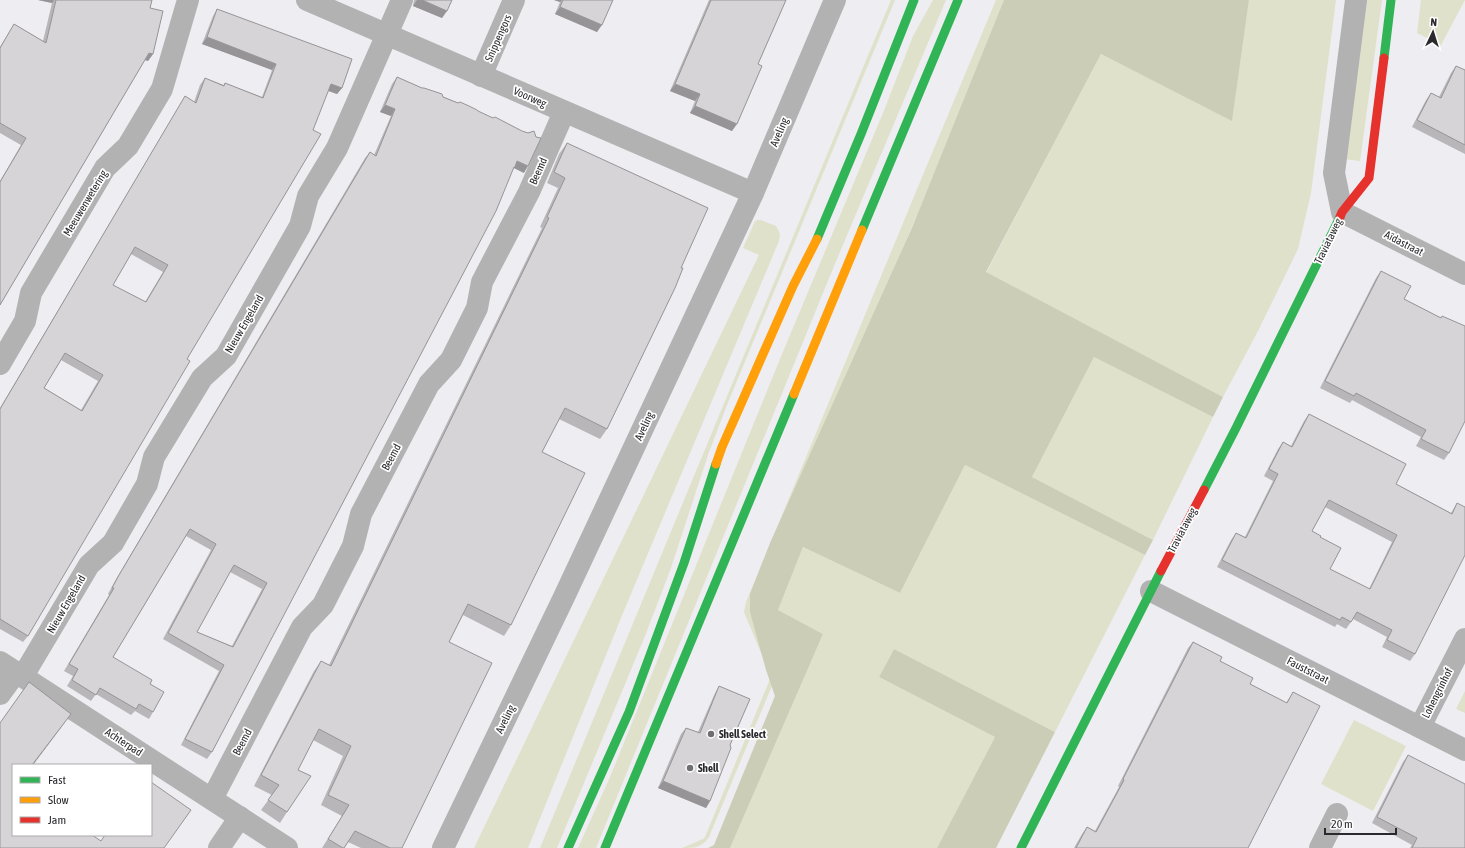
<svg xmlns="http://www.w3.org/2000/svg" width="1465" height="848" font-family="'Asap Condensed',sans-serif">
<rect width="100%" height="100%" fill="#eeedf2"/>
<!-- green -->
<g fill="#e0e1cb">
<path d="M891,0H895L727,405L708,455L671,568L645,636L557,848H540Z"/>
<path d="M933,0H946L832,271L596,848H578L610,777L782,354L883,113L913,36Z"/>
<path d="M996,0H1006L760,593L774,681L709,837C702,848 694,848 682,848L703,839L705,837L770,679L769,672L744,612L746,602L925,170Z"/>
<path d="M1249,0H1336L1311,193L1298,249L1259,329L1223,397L986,273L1101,54L1232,120Z"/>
<path d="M1365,0H1382L1360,161L1344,159Z"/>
<path d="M1421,0H1465L1441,45L1417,33Z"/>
<path d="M758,220H761L776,226L780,234L779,241L623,613L528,848H474L759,255L743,248L755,221Z"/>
<path d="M1094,357L1213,417L1153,540L1032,477Z"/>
<path d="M965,465L1145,555L1055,732L894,649L879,677L995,737L937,848H730L823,634L778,610L803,547L900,593Z"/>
<path d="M1465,691V713L1456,709Z"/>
<path d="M1354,720L1406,746L1373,811L1321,784Z"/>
</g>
<!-- forest -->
<g fill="#cbcdb7">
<path d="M1004,0H1249L1232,121L1101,54L986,272L1223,397L1213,417L1094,357L1032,477L1153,540L1145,555L965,465L900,593L803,547L778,610L823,634L730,848H708L714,845L775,696L766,670L750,612V594L770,543L911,230Z"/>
<path d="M894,649L1055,732L996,848H937L995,737L879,677Z"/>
</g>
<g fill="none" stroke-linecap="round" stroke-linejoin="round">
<!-- street -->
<g stroke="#b3b2b3" stroke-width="22">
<path d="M307,0L753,193"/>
<path d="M1356,0L1334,173L1342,212L1465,274"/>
<path d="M481,76L514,0"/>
<path d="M0,364L25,321L31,293L105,168L128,146L162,89L188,0"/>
<path d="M1151,591L1465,750"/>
<path d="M0,662L287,848"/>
<path d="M23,676L89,565L113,543L147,484L154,457L202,378L226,356L300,226L308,196L337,148L402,0"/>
<path d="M0,694L16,672"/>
<path d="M1420,727L1465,639"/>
<path d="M212,799L302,627L323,605L353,546L361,514L429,384L451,360L477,308L482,282L529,192L564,112"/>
<path d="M219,848L240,817"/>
<path d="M443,848L564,597L753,193L835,0"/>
<path d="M1320,848L1337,814"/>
</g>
<!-- fast -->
<g stroke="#30b455" stroke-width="9">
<path d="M1384,58L1391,0"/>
<path d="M862,230L958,0"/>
<path d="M817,239L861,134L914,0"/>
<path d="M1204,490L1236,428L1340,217"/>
<path d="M568,848L629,712L684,563L716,464"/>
<path d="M605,848L794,394"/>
<path d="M1021,848L1161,571"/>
</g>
<!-- slow -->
<g stroke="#ff9f0a" stroke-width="9">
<path d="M794,394L862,230"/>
<path d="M716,464L722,447L793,286L817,239"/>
</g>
<!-- jam -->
<g stroke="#e5322d" stroke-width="9">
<path d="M1340,217L1342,212L1369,178L1384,58"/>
<path d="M1161,571L1204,490"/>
</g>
</g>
<!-- wall -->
<g fill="#b8b6b9" fill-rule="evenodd">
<path d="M38,0H152L150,8L153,54L148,61L145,60L0,305V181L21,145L0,133V47L14,24L43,41L52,3Z"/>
<path d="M414,0H452L442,18L413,6Z"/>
<path d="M554,0H613L597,32L555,14L560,2Z"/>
<path d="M709,0H786L758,64L732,131L690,113L695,101L670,91Z"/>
<path d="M217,9L342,88L337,94L328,91L187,359L28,636L23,642L0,629V408L181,103L185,96L194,102L200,85L205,78L224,85L225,83L262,97L272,70L202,44L213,16ZM131,254L163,272L145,302L113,285ZM61,360L98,381L81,410L44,388Z"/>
<path d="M1456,66L1465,70V154L1412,127L1426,100L1431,93L1439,97L1451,73Z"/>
<path d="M397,77L422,88L478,111L524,173L514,168L512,171L212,752L207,759L181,745L219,671L163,639L211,550L186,536L113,657L150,684L153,712L149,719L135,711L131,715L96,694L91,701L67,686L73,676L64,671L109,595L108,594L115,581L365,158L370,152L374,155L391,116L380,112L392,84ZM230,572L262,589L232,646L197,632Z"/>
<path d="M567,143L607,429L600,439L559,419L542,452L511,625L504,636L463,615L449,642L402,848H361L348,842L344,848H322L342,816L321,805L343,756L313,740L298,770L287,812L280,823L261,810L272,795L254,786L314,671L321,661L329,665L542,228L540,227L558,188L547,183L559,154Z"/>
<path d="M1381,271L1404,299L1441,318L1442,316L1449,453L1444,460L1416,446L1421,437L1352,400L1350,403L1320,388L1376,278Z"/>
<path d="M1309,414L1396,484L1451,513L1457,503L1415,654L1410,661L1382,647L1387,637L1353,619L1346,629L1337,624L1335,627L1217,567L1231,540L1236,533L1245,537L1273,481L1264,476L1278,449L1283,442L1291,446L1304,421ZM1325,507L1392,542L1369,589L1330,569L1320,537L1312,531Z"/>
<path d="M1193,642L1220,661L1250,684L1286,703L1293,692L1248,848H1074L1082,834L1087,827L1095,831L1119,787L1118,786L1188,648Z"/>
<path d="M719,686L710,801L706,808L658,788L681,734L686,728L698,732L715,693Z"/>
<path d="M1408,755L1465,848H1410L1412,845L1372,823L1403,762Z"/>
</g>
<!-- shaded-wall -->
<g fill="#969496">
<path d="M38,0H54L52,3Z"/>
<path d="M417,0H422L447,11L442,18L413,6Z"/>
<path d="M554,0H562L560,2Z"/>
<path d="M560,7L602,25L597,32L555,14Z"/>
<path d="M207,37L276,64L272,70L202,44Z"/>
<path d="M149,53L153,54L148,61L145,60Z"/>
<path d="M331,84L342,88L337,94L326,90Z"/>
<path d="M675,84L700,94L695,101L670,91Z"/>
<path d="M385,105L395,109L391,116L380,112Z"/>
<path d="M695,106L737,124L732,131L690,113Z"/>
<path d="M517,161L528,166L524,173L514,168Z"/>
<path d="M71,714L60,729L33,765H32Z"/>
<path d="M663,781L710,801L706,808L658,788Z"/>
</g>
<!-- building -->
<g fill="#d6d4d7" stroke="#969496" fill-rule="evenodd">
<path d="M56,0H152L150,8L163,11L153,54L149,53L0,305V182L26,138L0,123V48L14,24L46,43Z"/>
<path d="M422,0H452L447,11Z"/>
<path d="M563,0H613L602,25L560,7Z"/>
<path d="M711,0H786L758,64L762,66L737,124L695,106L700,94L675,84Z"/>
<path d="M217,9L352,59L342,88L331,84L313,130L321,134L187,359L190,361L28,636L0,619V409L185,96L196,103L205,78L224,86L225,83L263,98L276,64L207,37ZM135,247L168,265L146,302L113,285ZM65,353L103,375L82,411L44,388Z"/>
<path d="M1456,66L1465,70V145L1417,120L1431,93L1441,98Z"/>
<path d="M397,77L422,88H424L442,94L443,97L458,103L460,102L469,106L477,110L478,111L493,118L495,117L522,131L528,133L534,131L536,137L541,138L528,166L517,161L515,167H514L496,211L212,752L185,739L224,665L168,633L216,544L190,529L113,657L152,680L150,684L164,692L153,712L139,704L136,709L100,688L96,695L72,680L78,669L69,664L114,588H112L119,575L370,152L376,156L395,109L385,105ZM234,565L267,583L233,647L197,632Z"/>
<path d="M567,143L708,208L681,268H683L675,288L607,429L565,408L542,452L585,473L511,625L468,604L449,642L492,663L402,848H390L355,831L344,848H343L328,839L349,805L328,795L351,746L319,729L298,770L311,776L287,812L268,800L279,785L261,775L321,661L331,666L549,218L547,217L565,178L554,172Z"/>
<path d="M1381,271L1411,286L1404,299L1441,318L1442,316L1465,326V421L1449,453L1421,439L1426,430L1356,393L1354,396L1325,381Z"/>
<path d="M1309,414L1406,464L1396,484L1452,514L1457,503L1465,507V555L1415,654L1387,640L1392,630L1357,612L1351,622L1342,617L1340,620L1222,560L1236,533L1246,538L1278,474L1269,469L1283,442L1292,447ZM1329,500L1397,535L1370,589L1330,569L1341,548L1320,537L1321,536L1312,531Z"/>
<path d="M1193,642L1222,657L1220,661L1253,678L1250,684L1287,703L1293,692L1320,706L1248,848H1076L1087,827L1096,832L1124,780L1123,779Z"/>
<path d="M29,682L71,714L32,765H13V835H92L101,841L105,835H151V782L191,810L164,848H0V723Z"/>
<path d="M719,686L750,699L730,745L731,748L710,801L663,781L686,728L700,733Z"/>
<path d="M1408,755L1465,784V848H1412L1417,838L1377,817Z"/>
</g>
<!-- markers -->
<g fill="#6f6e72" stroke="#fff" stroke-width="1.5">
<circle cx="711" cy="734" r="4"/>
<circle cx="690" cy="768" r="4"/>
</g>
<g text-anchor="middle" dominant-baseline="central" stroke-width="3.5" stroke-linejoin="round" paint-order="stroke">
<!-- street labels -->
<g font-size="11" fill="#2a292d" stroke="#fff">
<text transform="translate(498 38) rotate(-66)">Snippengors</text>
<text transform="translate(530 97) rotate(24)">Voorweg</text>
<text transform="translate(779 132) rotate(-67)">Aveling</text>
<text transform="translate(538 171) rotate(-66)">Beemd</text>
<text transform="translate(85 203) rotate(-59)">Meeuwenwetering</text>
<text transform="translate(1328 241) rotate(-64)">Traviataweg</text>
<text transform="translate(1404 243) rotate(27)">Aïdastraat</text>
<text transform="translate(244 324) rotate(-60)">Nieuw Engeland</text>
<text transform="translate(644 426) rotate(-65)">Aveling</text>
<text transform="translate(391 457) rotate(-62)">Beemd</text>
<text transform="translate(1182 530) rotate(-62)">Traviataweg</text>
<text transform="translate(66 604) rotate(-60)">Nieuw Engeland</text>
<text transform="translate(1308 670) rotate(27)">Fauststraat</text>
<text transform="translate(1437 693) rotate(-63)">Lohengrinhof</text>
<text transform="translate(505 719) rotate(-64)">Aveling</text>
<text transform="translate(124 742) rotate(33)">Achterpad</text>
<text transform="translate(242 742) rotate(-62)">Beemd</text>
</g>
<!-- poi labels -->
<g font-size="11" font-weight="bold" fill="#2a292d" stroke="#fff" text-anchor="start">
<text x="719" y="734">Shell Select</text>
<text x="698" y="768">Shell</text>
</g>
</g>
<!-- legend -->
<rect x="12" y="764" width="140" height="72" fill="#ffffff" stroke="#aaa9ab"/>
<rect x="20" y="777" width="20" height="6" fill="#30b455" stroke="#aaa9ab"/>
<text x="48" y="784" font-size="12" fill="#2a292d">Fast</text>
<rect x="20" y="797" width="20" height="6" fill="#ff9f0a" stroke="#aaa9ab"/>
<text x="48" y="804" font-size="12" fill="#2a292d">Slow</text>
<rect x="20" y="817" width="20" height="6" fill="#e5322d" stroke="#aaa9ab"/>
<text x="48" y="824" font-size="12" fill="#2a292d">Jam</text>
<!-- north arrow -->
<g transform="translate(1433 32) rotate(4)" stroke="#ffffff" stroke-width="3" paint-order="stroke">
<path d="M0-3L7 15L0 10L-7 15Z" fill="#2a292d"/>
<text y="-6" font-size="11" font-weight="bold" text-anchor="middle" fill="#2a292d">N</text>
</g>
<!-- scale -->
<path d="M1325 828v6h71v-6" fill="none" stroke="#2a292d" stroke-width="2"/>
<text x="1331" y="828" font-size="12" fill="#2a292d" stroke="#ffffff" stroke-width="3" paint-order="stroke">20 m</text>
</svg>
